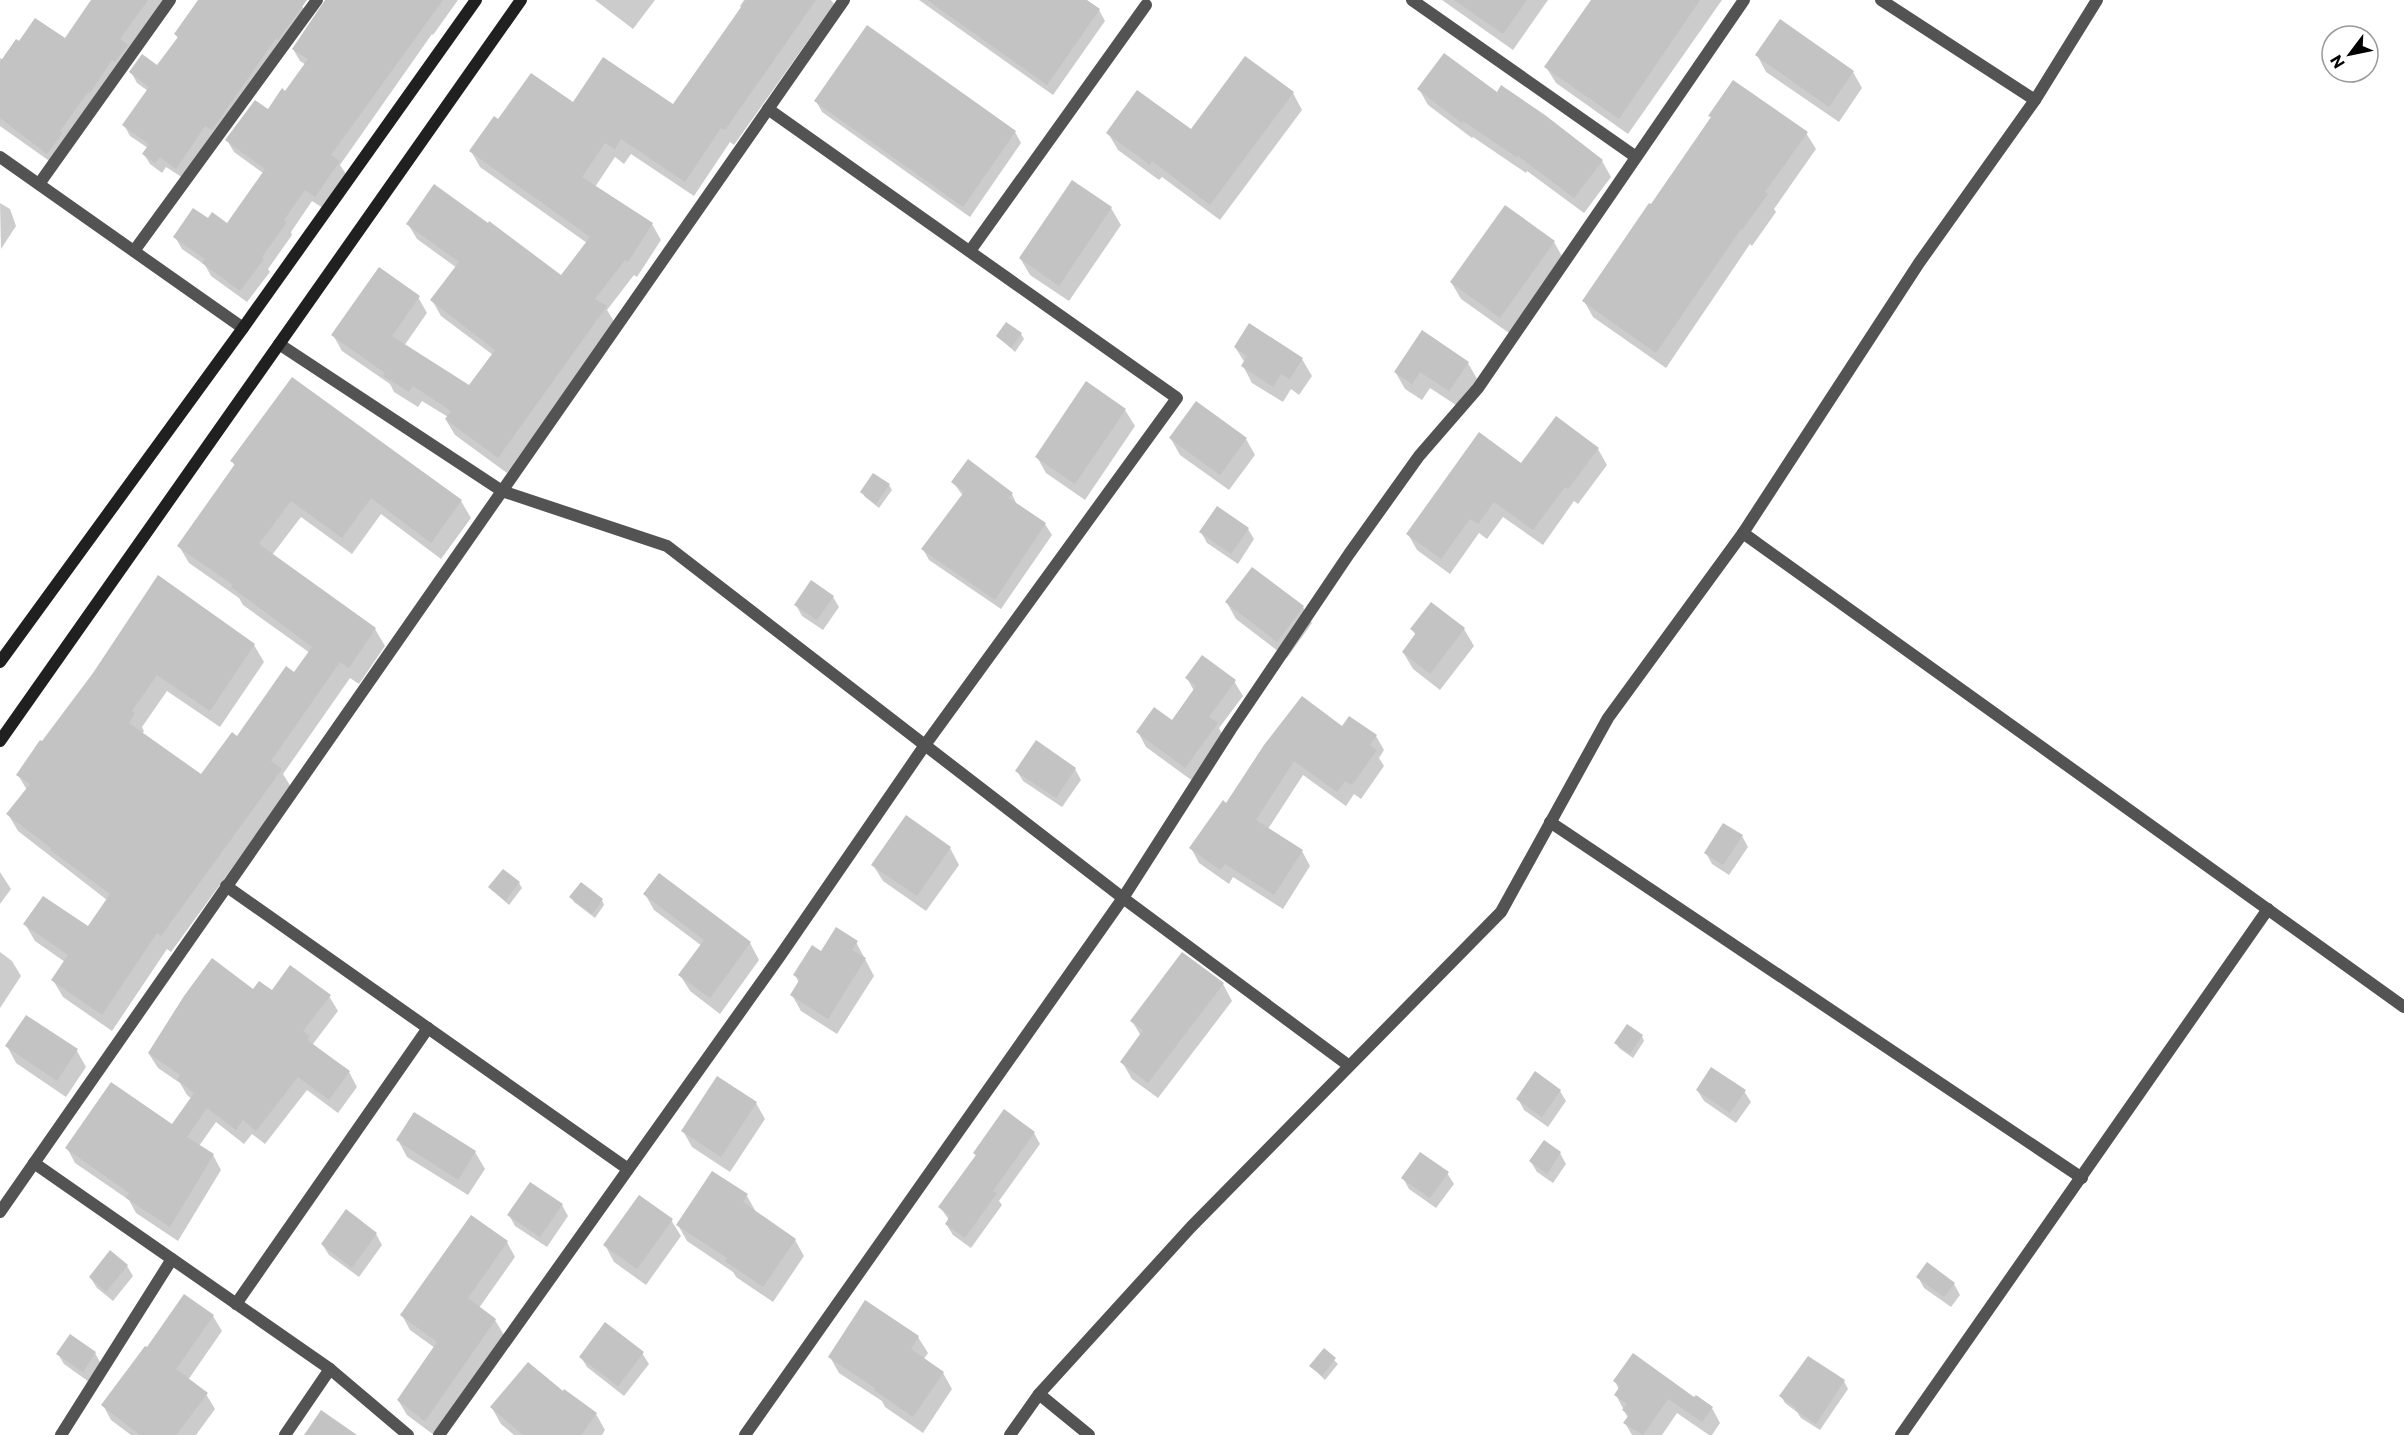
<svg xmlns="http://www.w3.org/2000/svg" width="2404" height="1435" font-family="Commissioner,sans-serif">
<rect width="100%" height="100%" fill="#fff"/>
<!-- shadow -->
<g fill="#0003">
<path d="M94,0H164L55,165L0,126V58L3,60L66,40Z"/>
<path d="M199,0H294L302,6L309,16L183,178L166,167L162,173L150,164L144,154L148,148L130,136L124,125L148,91L137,83L131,72L157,67L178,39L176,34Z"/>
<path d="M334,0H458L433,35L432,34L340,165L346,174L323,208L312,201L291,232L292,235L268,269L270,272L247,302L211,276L205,265L182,249L175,237L208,220L227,225L263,173L234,152L227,140L268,111L285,93L306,65L300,61L293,49Z"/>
<path d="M595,0H655L633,29Z"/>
<path d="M744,0H831L834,4L734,145L730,142L694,196L631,154L624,164L615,157L595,187L652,224L661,240L637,277L634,275L607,310L615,323L507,473L455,435L446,420L448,417L422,401L418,407L394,392L390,384L342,351L333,335L418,297L427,313L404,346L470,387L493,355L441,316L432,300L457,268L417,239L408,224L561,277L587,243L480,167L471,151L498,121L573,105L673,107L742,9L740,6Z"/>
<path d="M919,0H1085L1099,10L1105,21L1053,95Z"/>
<path d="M1442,0H1548L1513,50Z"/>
<path d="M1593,0H1722L1628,134L1556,83L1546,67Z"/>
<path d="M1757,55L1853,72L1862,88L1839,122L1766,72Z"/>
<path d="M1419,89L1497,94L1602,161L1611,177L1584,213L1527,171L1526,173L1473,137L1472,138L1428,105Z"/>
<path d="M1293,93L1302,110L1220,220L1162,177L1159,180L1118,150L1108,133L1192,131Z"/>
<path d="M816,101L1015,132L1021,143L970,217L822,112Z"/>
<path d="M1710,116L1806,133L1816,149L1774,209L1776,212L1752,246L1750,244L1666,368L1593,317L1584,301L1712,119Z"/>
<path d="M1072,182L1111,208L1121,225L1069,301L1030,275L1020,258Z"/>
<path d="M0,203L10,209L16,226L1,249Z"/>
<path d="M1554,242L1563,258L1509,333L1461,299L1451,282Z"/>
<path d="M1021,334L1024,339L1015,352L998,336Z"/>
<path d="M1235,347L1302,359L1312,376L1299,395L1291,389L1283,402L1252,383L1243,366L1245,363Z"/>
<path d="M1468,363L1477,379L1459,407L1430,388L1422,400L1405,389L1396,373Z"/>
<path d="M1125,410L1135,426L1085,500L1046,473L1037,457Z"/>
<path d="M1171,439H1246L1255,455L1229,490L1180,455Z"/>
<path d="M1598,449L1607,465L1578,504L1574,501L1543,545L1503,517L1487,539L1479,533L1450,574L1417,550L1408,534L1522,465Z"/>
<path d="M232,461L461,501L471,518L441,559L381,514L352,554L301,517L272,555L375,629L385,646L359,684L350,678L283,774L291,787L171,952L167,949L112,1031L63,997L53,980L65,962L35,941L25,924L88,928L107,900L18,831L8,814L27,790L18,775L94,674L254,645L264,662L220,727L167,691L142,727L144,731L142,734L201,776L295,674L310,653L243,605L239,598L189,563L179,546L235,466Z"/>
<path d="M953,482L1012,494L1017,505L1045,524L1052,535L1001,609L929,560L923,549L963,496Z"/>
<path d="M889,485L892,490L879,508L865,497L862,492Z"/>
<path d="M1248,529L1254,539L1238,564L1207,543L1201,532Z"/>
<path d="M833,597L839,607L823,630L802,616L796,605Z"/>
<path d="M1227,603L1303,607L1312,623L1287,658L1236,619Z"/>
<path d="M1432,604L1464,629L1474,646L1440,690L1413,669L1403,652L1416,636L1412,629Z"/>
<path d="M1187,678L1234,681L1243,696L1219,728L1225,739L1194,782L1146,747L1138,732L1173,722L1194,691Z"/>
<path d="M1343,728L1376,736L1384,750L1379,758L1384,766L1361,799L1354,794L1346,806L1303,775L1268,829L1302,851L1310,866L1283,909L1233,877L1229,884L1199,863L1191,848L1227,805Z"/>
<path d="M1075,769L1081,780L1062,807L1023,781L1017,771Z"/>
<path d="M1742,836L1748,847L1729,875L1712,864L1706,853Z"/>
<path d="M950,848L959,865L926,911L883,881L873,865Z"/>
<path d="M0,872L11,889L0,904Z"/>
<path d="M519,883L522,888L509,905L490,888Z"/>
<path d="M645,894L750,943L759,960L720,1014L690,991L680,975L702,946L654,910Z"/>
<path d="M571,897L602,900L604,905L595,918L574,902Z"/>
<path d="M856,942L874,976L837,1034L801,1011L792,995L799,983L795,975L822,953Z"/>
<path d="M0,952L12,961L21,976L0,1008Z"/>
<path d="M1223,984L1232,1001L1158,1098L1132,1079L1122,1062L1141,1036L1132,1021Z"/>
<path d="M254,991L329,996L338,1011L313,1044L349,1072L357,1087L338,1113L307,1090L265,1144L252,1134L244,1144L216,1122L199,1146L213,1155L221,1170L178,1241L136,1213L129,1200L75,1163L67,1148L172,1127L192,1099L187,1095L180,1083L158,1068L149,1054Z"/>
<path d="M1642,1036L1644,1041L1633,1058L1619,1048L1616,1043Z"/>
<path d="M7,1046L77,1051L86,1067L66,1097L16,1063Z"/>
<path d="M1697,1090L1744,1091L1751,1102L1736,1123L1704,1101Z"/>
<path d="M1560,1091L1566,1101L1548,1127L1524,1110L1518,1099Z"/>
<path d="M756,1103L765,1119L730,1172L692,1147L683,1131Z"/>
<path d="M1034,1133L1040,1144L999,1201L1002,1205L971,1248L953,1235L946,1224L949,1220L940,1207L976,1156L974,1153Z"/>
<path d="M398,1140L475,1152L485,1169L468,1195L407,1157Z"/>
<path d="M1560,1153L1566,1164L1553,1183L1537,1172L1531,1162Z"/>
<path d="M1447,1173L1454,1184L1436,1208L1409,1189L1403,1178Z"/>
<path d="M747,1196L756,1212L795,1240L804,1256L773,1302L736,1277L733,1272L687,1241L678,1225Z"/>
<path d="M562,1205L568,1216L547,1247L515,1226L509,1215Z"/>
<path d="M671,1220L681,1236L646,1285L614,1262L605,1245Z"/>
<path d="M376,1234L382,1245L359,1277L329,1255L322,1244Z"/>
<path d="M507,1242L515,1257L479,1308L495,1320L504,1335L434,1435L407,1415L398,1400L435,1348L410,1330L402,1315Z"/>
<path d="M127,1266L133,1276L113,1301L97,1288L90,1277Z"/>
<path d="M1918,1277L1954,1284L1960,1295L1951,1307L1924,1288Z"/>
<path d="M213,1316L222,1331L188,1380L206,1394L215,1409L196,1435H131L111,1420L103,1405Z"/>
<path d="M918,1337L928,1353L923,1360L943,1373L952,1389L923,1433L885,1407L882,1401L839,1373L830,1357Z"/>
<path d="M1324,1350L1338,1364L1325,1380L1311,1366Z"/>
<path d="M95,1353L101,1364L89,1382L64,1364L58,1354Z"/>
<path d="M642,1353L649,1364L624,1396L587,1367L581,1357Z"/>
<path d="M1615,1381L1695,1399L1712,1408L1720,1423L1712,1435H1709L1677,1413L1662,1435H1632L1625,1423L1628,1418L1616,1395L1619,1390Z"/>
<path d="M1844,1381L1848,1389L1820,1430L1801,1418L1797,1412L1785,1403L1781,1396Z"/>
<path d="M563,1393L596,1414L605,1430L602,1435H514L501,1424L492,1408Z"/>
</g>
<!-- building -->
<g fill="#c3c3c3">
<path d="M91,0H148L120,39L128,45L115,62L112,60L90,93L88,92L60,131L62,133L47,154L0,118V62L16,39L19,41L35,18L65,38Z"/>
<path d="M198,0H307L278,40L276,38L212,130L205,126L176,169L160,157L155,163L142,154L149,144L122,125L149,87L129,72L142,54L157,65L178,37L174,34Z"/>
<path d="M325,0H443L331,155L340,161L315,197L305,190L284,220L287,222L262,257L264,259L240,291L202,263L205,259L173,237L193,208L208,218L212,212L227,223L265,169L225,140L255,100L268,109L282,88L285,91L308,59L292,49Z"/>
<path d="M746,0H816L725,130L721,128L685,182L621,139L615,149L605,143L582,177L653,223L628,262L625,260L595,299L607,306L498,458L445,419L451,411L413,386L409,392L383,376L385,373L331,335L379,267L420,296L392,336L469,385L495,350L430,300L459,262L406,224L434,184L488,223L489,221L561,275L590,237L469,151L494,116L498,119L531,73L573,102L603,57L673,104Z"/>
<path d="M927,0H1087L1100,9L1047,85Z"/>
<path d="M1454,0H1527L1503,34Z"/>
<path d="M1591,0H1700L1619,119L1544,67Z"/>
<path d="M1780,19L1854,71L1829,107L1755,55Z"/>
<path d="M867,25L1016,131L963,207L814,101Z"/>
<path d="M1444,53L1497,92L1501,85L1545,115L1603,160L1574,198L1518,156L1516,157L1463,121L1462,123L1417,89Z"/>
<path d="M1245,56L1294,92L1210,205L1152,161L1150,165L1106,133L1137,90L1191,129Z"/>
<path d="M1733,80L1808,132L1765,192L1768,194L1742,230L1741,229L1656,353L1582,301L1649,203L1651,204L1711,117L1708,116Z"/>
<path d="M1072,180L1112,207L1059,286L1019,258Z"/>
<path d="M1505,205L1555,241L1500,318L1450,282Z"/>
<path d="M1006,322L1022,333L1011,348L996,336Z"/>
<path d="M1249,323L1303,358L1290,379L1281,374L1273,387L1241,366L1247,356L1234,347Z"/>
<path d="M1422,330L1469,362L1449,391L1420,372L1412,384L1394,372Z"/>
<path d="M292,377L462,500L431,543L371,498L342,538L291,501L259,544L376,628L349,668L340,662L271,761L282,769L161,936L157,933L102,1015L51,980L68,955L23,924L43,896L88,926L110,894L50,850L51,848L6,814L30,784L16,775L40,740L42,741L93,673L158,575L255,644L210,711L157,675L132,711L135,713L129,723L201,774L232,732L237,736L286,666L294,672L312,647L231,587L233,585L177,546L235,464L230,461Z"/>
<path d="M1086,381L1126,409L1075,484L1035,457Z"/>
<path d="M1196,401L1247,438L1220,475L1169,438Z"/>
<path d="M1556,416L1599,448L1568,489L1565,487L1533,530L1494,502L1478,524L1470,519L1441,559L1406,534L1479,432L1521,463Z"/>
<path d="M968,459L1013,493L1009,498L1046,523L995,600L921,549L964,492L951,482Z"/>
<path d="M873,473L890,484L876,504L860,492Z"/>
<path d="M1217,506L1249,528L1231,554L1199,532Z"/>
<path d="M1252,567L1304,606L1277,642L1225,602Z"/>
<path d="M811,580L834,596L817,620L794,605Z"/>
<path d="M1431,602L1465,628L1430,674L1402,652L1416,633L1410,629Z"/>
<path d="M1202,655L1236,680L1209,717L1218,723L1185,768L1136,732L1154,707L1172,720L1196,686L1185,678Z"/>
<path d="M1302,696L1342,726L1349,716L1377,735L1370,745L1377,750L1352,785L1345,781L1337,792L1294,761L1256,820L1303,850L1274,895L1225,864L1220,870L1189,848L1223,800L1226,803L1264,745Z"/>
<path d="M1036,740L1076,768L1056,798L1015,771Z"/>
<path d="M906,815L951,847L917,896L871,865Z"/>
<path d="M1723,823L1743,835L1723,865L1704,853Z"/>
<path d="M503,869L520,882L505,901L488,887Z"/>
<path d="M659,873L751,942L710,998L678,975L704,940L643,894Z"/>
<path d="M581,882L603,899L592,914L569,897Z"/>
<path d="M836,927L858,941L852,950L866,958L828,1019L790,995L800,979L793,975L812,945L821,951Z"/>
<path d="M1182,952L1224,983L1148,1083L1120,1062L1143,1030L1130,1021Z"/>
<path d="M212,958L253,989L259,981L272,990L290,965L331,995L303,1031L310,1036L307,1040L350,1071L329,1100L298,1077L256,1131L243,1120L236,1130L207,1108L187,1137L214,1154L170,1227L126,1198L129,1193L65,1148L111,1082L172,1124L194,1093L177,1080L180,1075L148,1053L184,996Z"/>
<path d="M26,1015L78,1049L57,1081L5,1046Z"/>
<path d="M1627,1024L1643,1035L1630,1054L1614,1043Z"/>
<path d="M1711,1067L1746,1090L1730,1113L1696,1090Z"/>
<path d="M1535,1071L1561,1090L1542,1117L1516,1099Z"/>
<path d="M717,1076L757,1102L721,1157L681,1131Z"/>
<path d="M1004,1109L1035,1132L993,1191L997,1193L965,1238L945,1224L950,1216L938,1207L976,1155L973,1153Z"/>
<path d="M414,1112L476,1151L458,1180L396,1140Z"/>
<path d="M1544,1140L1561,1152L1547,1174L1529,1161Z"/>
<path d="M1420,1152L1449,1172L1430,1198L1401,1178Z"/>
<path d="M712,1171L748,1194L743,1202L796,1239L763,1287L725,1261L727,1258L676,1225Z"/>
<path d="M530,1182L563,1204L540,1237L507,1215Z"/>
<path d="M639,1195L673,1219L637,1269L603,1245Z"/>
<path d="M346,1209L377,1233L352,1268L321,1244Z"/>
<path d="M471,1215L508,1241L468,1298L496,1319L425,1421L397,1400L437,1342L400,1315Z"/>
<path d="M110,1250L128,1265L106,1292L89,1277Z"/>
<path d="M1927,1262L1955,1283L1944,1297L1916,1277Z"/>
<path d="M184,1294L214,1315L176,1369L208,1393L176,1435H140L101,1405L145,1346L147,1347Z"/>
<path d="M865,1300L919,1336L911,1349L944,1372L913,1417L874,1390L875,1388L828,1357Z"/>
<path d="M605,1322L644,1352L618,1386L579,1357Z"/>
<path d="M70,1334L96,1352L83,1372L56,1354Z"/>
<path d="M1324,1348L1336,1358L1322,1376L1309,1366Z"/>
<path d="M1633,1353L1694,1397L1696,1395L1713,1407L1702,1422L1668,1399L1643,1435L1623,1423L1629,1415L1622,1410L1627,1404L1614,1395L1620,1386L1613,1381Z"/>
<path d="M1808,1356L1845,1380L1816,1424L1795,1410L1796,1408L1779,1396Z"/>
<path d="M528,1362L563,1391L564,1389L597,1413L581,1435H523L490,1407Z"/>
<path d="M321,1410L357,1435H304Z"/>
</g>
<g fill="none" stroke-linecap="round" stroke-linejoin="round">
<!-- street -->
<g stroke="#535353" stroke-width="12">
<path d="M1412,0L1636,157"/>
<path d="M1881,0L2035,100"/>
<path d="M0,157L243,328"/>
<path d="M39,184L170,0"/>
<path d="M134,251L317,0"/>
<path d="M970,251L1146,5"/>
<path d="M279,344L502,491L667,546L1123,898L1348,1065"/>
<path d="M1743,533L2404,1007"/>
<path d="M1550,822L2082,1178"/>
<path d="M226,886L628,1169"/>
<path d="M34,1163L330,1369L408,1435"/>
<path d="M0,1212L844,0"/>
<path d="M236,1304L428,1028"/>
<path d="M1039,1394L1089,1435"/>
<path d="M61,1435L172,1259"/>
<path d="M285,1435L330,1369"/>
<path d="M439,1435L780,956L925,745L1177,398L768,109"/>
<path d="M745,1435L1123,898L1231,729L1349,554L1419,456L1478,388L1744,0"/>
<path d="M1010,1435L1039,1394L1191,1227L1501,912L1608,718L1743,533L1919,263L2035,100L2097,0"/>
<path d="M1901,1435L2268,909"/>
</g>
<!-- secondary -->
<g stroke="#202020" stroke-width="12">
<path d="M0,662L243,328L476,0"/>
<path d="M0,741L521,0"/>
</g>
</g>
<!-- north arrow -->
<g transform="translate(2350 54) rotate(238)"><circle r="28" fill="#ffffff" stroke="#999999" stroke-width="1.5"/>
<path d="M0-4.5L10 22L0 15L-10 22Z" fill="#000000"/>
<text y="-9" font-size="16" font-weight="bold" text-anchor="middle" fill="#000000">N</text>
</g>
</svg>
